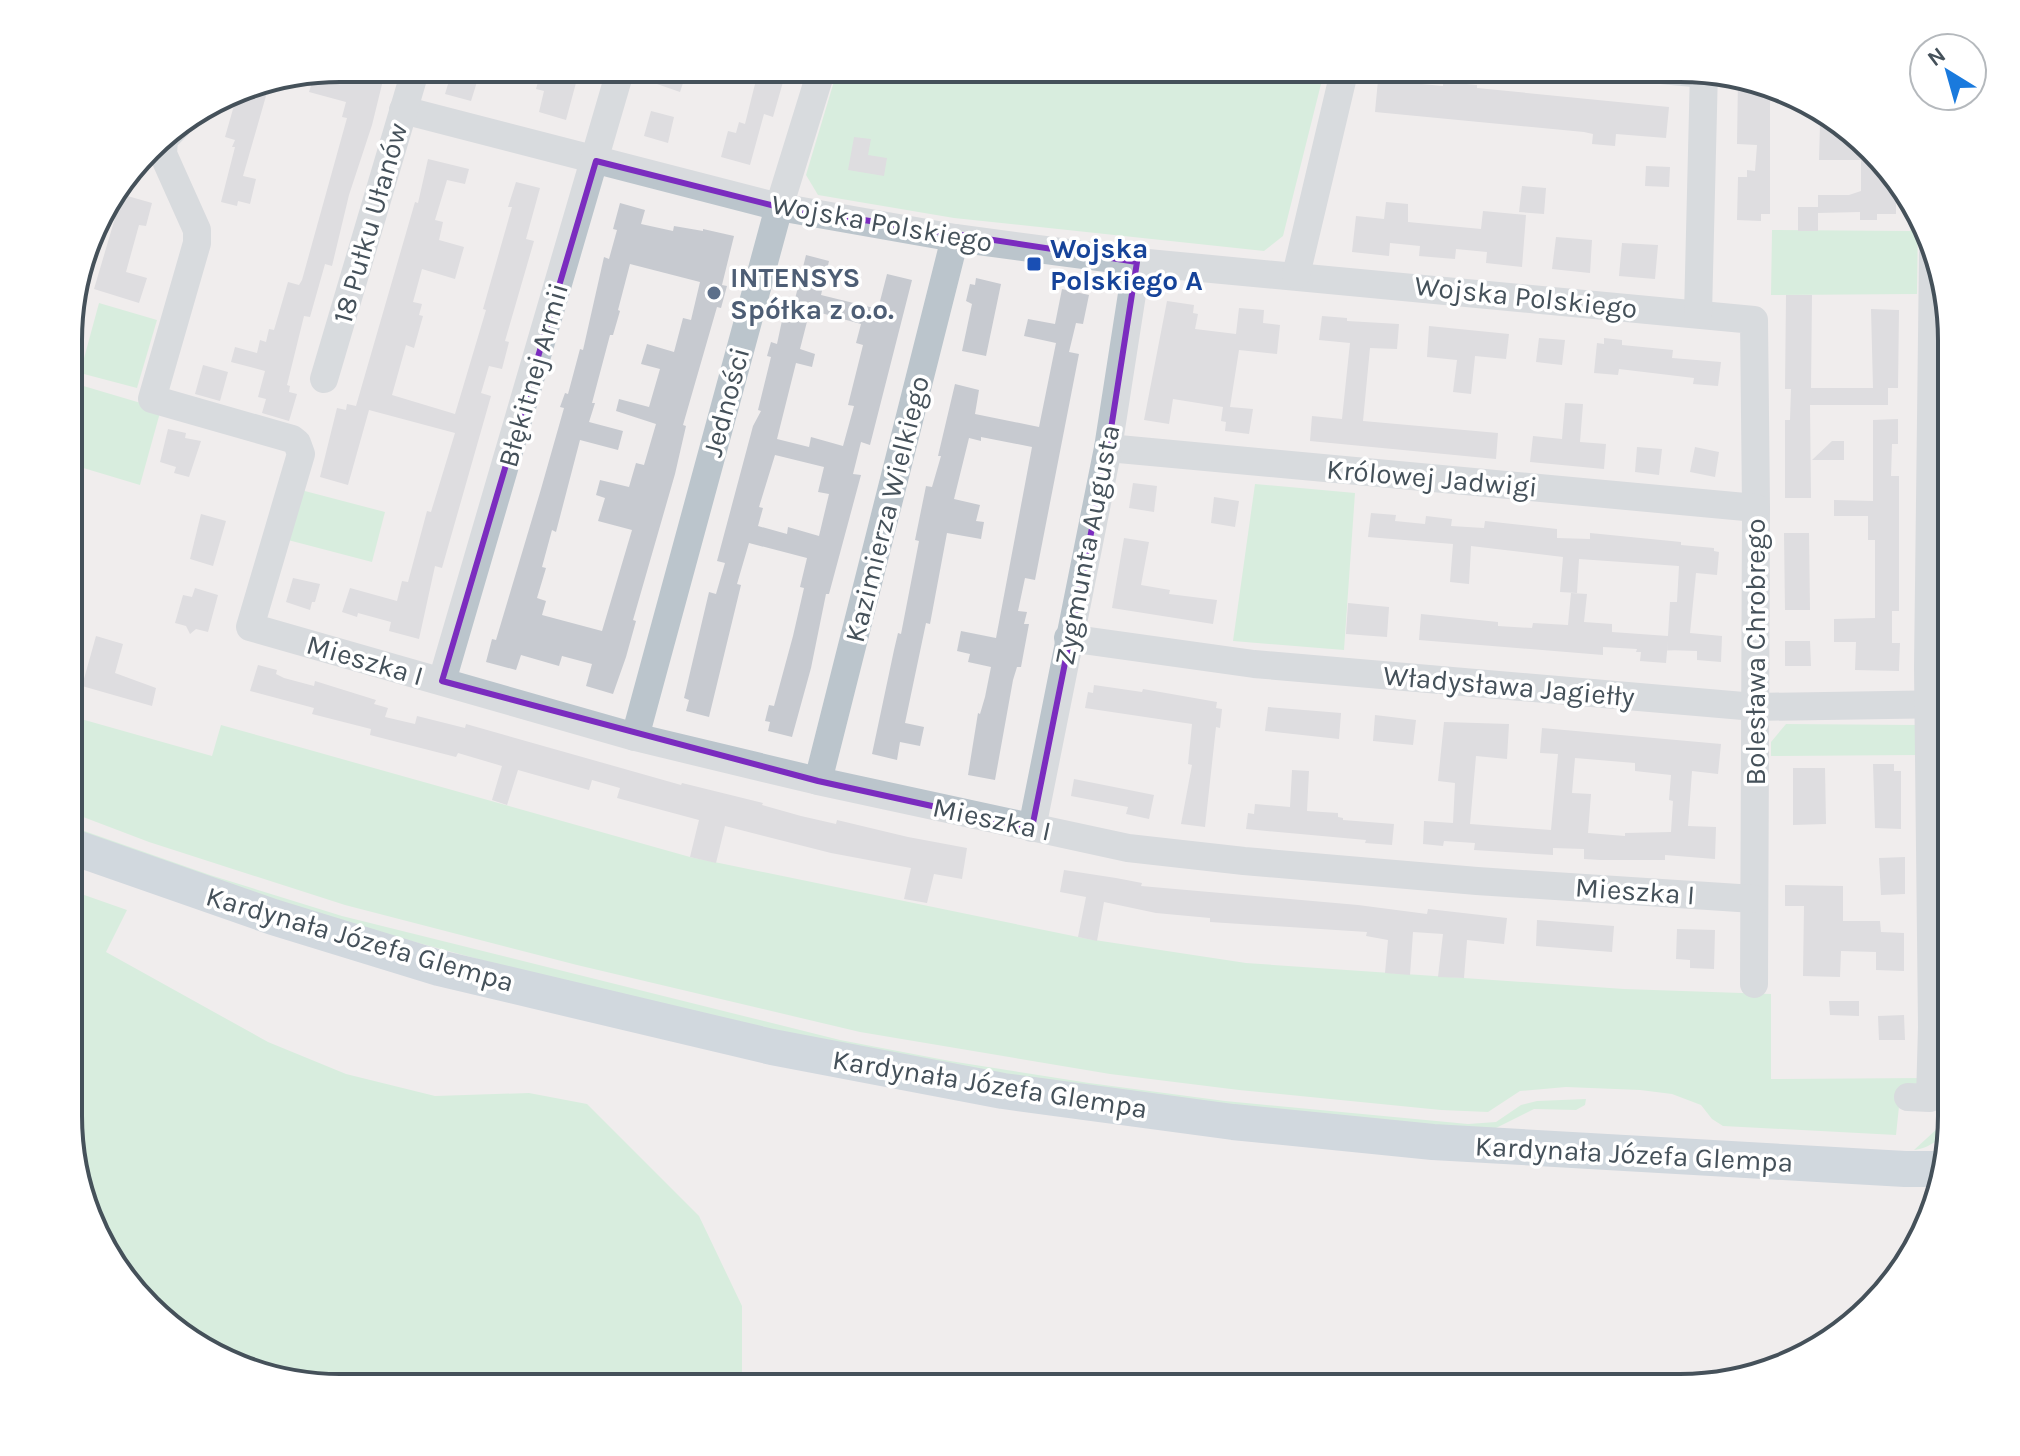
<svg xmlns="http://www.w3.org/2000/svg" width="2020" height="1456" font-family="Karla,sans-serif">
<rect width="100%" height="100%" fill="#f0eded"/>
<!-- green -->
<g fill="#bec">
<path d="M838,68H1325L1283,236L1264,251L954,218L818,195L806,175Z"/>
<path d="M1918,219L1917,294L1771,295L1772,230L1910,231Z"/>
<path d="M1940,279L1947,308L1944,671L1941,674Z"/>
<path d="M99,303L157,320L137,388L80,373Z"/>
<path d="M70,382L161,409L140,485L70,464Z"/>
<path d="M1255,484L1355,493L1344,650L1233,641Z"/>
<path d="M301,490L385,512L372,562L288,540Z"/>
<path d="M70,678L83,682L74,717L212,756L221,725L690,857L1088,939L1246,963L1624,989L1771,994V1079L1923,1078L1900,1097L1896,1135L1723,1126L1712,1119L1701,1105L1672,1094L1640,1090L1566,1087L1520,1091L1488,1112L1441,1110L1239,1090L1110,1074L860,1032L577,965L345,905L149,842L70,812Z"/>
<path d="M1951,719V1087L1948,727Z"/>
<path d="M1786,724L1918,725V755L1771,756V742Z"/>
<path d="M70,826L210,875L342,916L840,1040L950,1061L1089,1083L1225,1101L1468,1124L1496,1122L1521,1105L1537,1101L1586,1099L1585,1105L1576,1110L1534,1109L1490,1131L1074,1089L745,1024L500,965L304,912L70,835Z"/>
<path d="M70,890L127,910L106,952L268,1042L346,1074L435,1096L529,1093L587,1104L699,1216L742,1306V1388L323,1387L237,1367L174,1331L104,1251L70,1151Z"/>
<path d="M1951,1116C1951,1134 1931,1148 1914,1150Z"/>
</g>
<!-- building -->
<g fill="#c7cad0" fill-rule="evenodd">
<path d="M340,68H386L372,125L349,195L332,266L325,264L310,317L304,316L287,385L290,386L289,392L297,394L289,421L262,413L266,399L258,397L265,371L231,362L235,347L257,353L260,340L266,342L269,329L274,330L288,282L299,285L302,280L347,118L342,117L346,102L309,92L315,73Z"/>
<path d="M453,68L480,72L471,101L445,94Z"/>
<path d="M542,68H580L566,120L539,112L544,91L536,89Z"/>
<path d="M662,68H688L680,92L657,84Z"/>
<path d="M759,68H787L773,117L764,114L750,165L721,157L728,131L736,133L739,122L745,124Z"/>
<path d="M1738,78L1783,89L1805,101H1770V214H1761V221L1737,220L1738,177H1747V170L1755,171L1757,145L1737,144Z"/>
<path d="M1378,80L1443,86V82L1456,83L1477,85V88L1669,107L1666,138L1616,134L1615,146L1592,144L1593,134L1584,132L1375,112Z"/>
<path d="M270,82L243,176L256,179L250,204L238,201L237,206L221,202L235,147H232L235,140L225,137L239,88Z"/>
<path d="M651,111L674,117L668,143L644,136Z"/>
<path d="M1820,125H1846L1896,186V214H1877V220H1860V212L1818,213V195H1849L1861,191V160H1819Z"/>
<path d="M854,137L871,139L868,155L887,158L884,176L848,170Z"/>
<path d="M428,159L469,169L465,184L447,180L435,220L443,222L439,240L464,247L455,279L422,269L413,302L422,304L419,315L423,316L414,348L406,345L392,395L455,414L486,310L483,309L512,207H508L516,182L540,188L526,239L534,241L505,341L509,342L502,369L489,366L481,393L491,396L442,568L435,566L419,639L389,631L391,622L358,613L357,617L342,612L350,588L397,601L402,581L408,582L427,511L431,512L455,433L369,410L348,485L320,477L337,408L346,410L347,404L356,406L415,202L418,203Z"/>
<path d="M1646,166L1670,167L1669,187L1645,186Z"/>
<path d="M1522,186L1546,188L1544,214L1519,212Z"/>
<path d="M117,193L152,203L146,226L139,225L126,272L147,278L139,303L94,289L115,218L109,216Z"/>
<path d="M1386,202L1408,204V222L1481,229L1483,211L1526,215L1522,267L1486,263L1487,252L1456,249L1455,259L1419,256L1420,246L1390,243L1389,256L1352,252L1356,216L1384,219Z"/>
<path d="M620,203L645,210L641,224L673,231L674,226L703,231V229L734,236L722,285L727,286L721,308L717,307L683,425L686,426L675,474L633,620L636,621L626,657L613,694L586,686L592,664L562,656L559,666L521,655L516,670L486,662L492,639L496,640L541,489L564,408L560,407L565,393L568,394L580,349L583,350L604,257L609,259L617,230L613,229ZM630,264L700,282L691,320L683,318L674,352L647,344L641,364L660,369L649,407L619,399L616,411L656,424L644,465L636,463L629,487L600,480L596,495L605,498L598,521L632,530L602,631L542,615L546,601L537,598L546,568L542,567L552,530L556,532L580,440L618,450L623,431L589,422L595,403H592L610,335H613L620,311L618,310Z"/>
<rect x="1798" y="207" width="20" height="24"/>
<path d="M1556,237L1592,240L1590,273L1552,269Z"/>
<path d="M1622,243L1658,245L1655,279L1619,276Z"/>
<path d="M806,255L829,261L821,295L878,309L887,274L912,280L870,445L861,442L853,474L861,475L829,594H826L811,668L792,737L768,731L770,722L765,721L769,705L774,706L793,636L804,588L800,587L807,558L749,543L737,584L741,585L709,717L686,711L689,700L684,698L709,592L716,594L725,563L717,561L753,426L761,411L758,410L771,357L767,356L771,342L777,344L787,297L795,299ZM810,310L861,324L856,343L863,345L848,405L854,406L843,446L811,437L809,447L777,439L796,363L812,367L815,354L800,349ZM775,455L824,467L818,492L829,494L819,536L788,527L787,534L758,526L763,508L759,507Z"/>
<path d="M976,278L1001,284L986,356L962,351L972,304L966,301L970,284L975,285Z"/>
<path d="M1062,289L1089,295L1083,324L1076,323L1069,352L1079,354L1035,580L1025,578L1018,611L1027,612L1024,624H1029L1021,667H1017L1013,680L995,780L968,775L978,713L980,714L985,697L991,667L968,662L970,654L957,651L961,631L996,638L1032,447L981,437V441L969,438L954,499L980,505L976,521L984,522L981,539L947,533L930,624L926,623L905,723L924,727L920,746L900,742L897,760L872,754L894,650L898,633L901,634L919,541L915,540L926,486L932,487L941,456H938L955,384L979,390L975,414L1039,427L1056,343L1024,336L1028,319L1055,324Z"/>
<path d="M1786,295H1812L1811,388H1873L1871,309L1899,310L1898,388H1888V405H1810L1811,498H1785V420H1790L1791,389H1785Z"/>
<path d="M1167,301L1194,305L1193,313L1198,314L1195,329L1236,334L1239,308L1264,310L1263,323L1280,325L1277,354L1239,350L1230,407L1253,409L1249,434L1225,431L1226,422L1221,421L1223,407L1173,399L1169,424L1144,420Z"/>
<path d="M1322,316L1347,318V321L1399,324L1397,349L1370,348L1363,421L1498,433L1496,459L1310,441L1312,416L1342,419L1350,343L1319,340Z"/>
<path d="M1429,326L1509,334L1506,359L1475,356L1471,394L1453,392L1457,360L1427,357Z"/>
<path d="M1539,338L1565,340L1562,365L1536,362Z"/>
<path d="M1604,338L1622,340V345L1673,350L1672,358L1721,362L1718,386L1693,384L1694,378L1619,369L1618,375L1594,373L1597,343L1604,344Z"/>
<path d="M203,365L228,372L220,401L195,394Z"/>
<path d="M1565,403L1583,404L1580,442L1606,444L1604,469L1530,462L1533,436L1562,439Z"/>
<path d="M1898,419V444H1892L1891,476H1899V611H1892V643H1900L1899,667V671L1855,670L1856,642H1834V619L1875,618V540H1868V516H1834V500L1873,501V420Z"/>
<path d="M168,429L186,433L185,438L201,441L189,477L174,473L176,467L160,462Z"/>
<path d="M1832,441H1844V460H1812Z"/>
<path d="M1637,447L1662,449L1659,475L1635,472Z"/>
<path d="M1695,447L1719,452L1715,477L1690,472Z"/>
<path d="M1133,483L1157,486L1154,512L1129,508Z"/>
<path d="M1214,497L1239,501L1235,527L1211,523Z"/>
<path d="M1371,513L1396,515L1395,521L1425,524L1426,516L1452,519L1451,526L1484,528L1485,521L1557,529V538L1590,539V533L1681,542V545L1714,548V551L1719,552L1717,575L1696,573L1690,633L1722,636L1721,662L1697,660V651L1667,650L1668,640L1666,663L1640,661L1641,652H1636L1637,649L1603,647V655L1419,640L1421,614L1498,622V626L1532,628L1533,623L1568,625L1571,593L1587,594L1584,622L1612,624V632L1668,636L1670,602H1677L1679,566L1579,559L1577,593L1560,592L1563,557L1471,546L1469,584L1450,582L1453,544L1368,537Z"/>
<path d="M201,514L226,521L213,566L190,559Z"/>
<path d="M1784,533H1809L1810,610H1785Z"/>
<path d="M1124,538L1149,542L1141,585L1170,590L1169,594L1217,600L1213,624L1112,608Z"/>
<path d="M293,578L320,584L315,602H312L310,610L286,602Z"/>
<path d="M195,588L218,595L208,632L196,629L190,634L186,626L175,623L183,595L192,597Z"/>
<path d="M1348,603L1389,607L1387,637L1346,634Z"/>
<path d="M96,636L123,644L115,673L156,688L152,706L82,686Z"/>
<path d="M1785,641H1810L1811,666H1785Z"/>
<path d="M258,665L277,670L276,674L284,678L314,686L315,681L376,700L374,704L388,708L385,717L415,724L417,716L465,728L466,724L681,785L682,783L763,803L762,805L801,816L836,824L837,820L908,837L967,848L962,879L934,874L927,903L904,899L911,868L831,853L725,826L716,863L690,857L699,820L617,798L620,788L592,780L589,790L518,770L507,805L492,800L502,766L458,753L456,757L370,735L371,729L312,714L314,708L250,691Z"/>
<path d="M1094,685L1142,692L1143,689L1217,702L1216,708L1222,709L1220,728L1216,727L1205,827L1181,824L1192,765L1188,764L1192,724L1085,708L1088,692L1093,693Z"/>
<path d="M1268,707L1341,713L1339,739L1265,731Z"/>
<path d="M1375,715L1416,720L1413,745L1373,741Z"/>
<path d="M1444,722L1509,724L1507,759L1476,756L1470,824L1551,830L1558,754L1540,753L1542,728L1721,744L1718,774L1692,771L1688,826L1716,827L1715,859L1665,855V860H1601L1584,859V849L1553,848V855L1474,850L1475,843L1444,841L1443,846L1423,844L1424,821L1453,823L1455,783L1438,781ZM1575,758L1635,763V771L1671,775L1669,800L1673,801L1671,832L1625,833V836L1588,833L1591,794L1572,793Z"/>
<path d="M1873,764H1894V771H1901V829L1875,828Z"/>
<path d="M1793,768H1825L1826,824L1793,825Z"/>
<path d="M1292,770L1309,771L1307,811L1338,813V817L1343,818V820L1394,824L1392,845L1365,843L1366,840L1246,829L1248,813L1254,814L1255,804L1290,807Z"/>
<path d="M1074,779L1154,795L1149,819L1126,814L1128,807L1071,796Z"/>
<path d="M1905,857V894L1881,895L1879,858Z"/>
<path d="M1064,870L1116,878L1142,883L1141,886L1358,905L1427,914L1428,909L1507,918L1504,944L1467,940L1464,978L1438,977L1443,934L1413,932L1410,975L1385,973L1388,940L1366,936L1367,932L1210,922V918L1156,913L1104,902L1097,941L1078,937L1086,897L1060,892Z"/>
<path d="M1785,885L1843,886V921H1880L1881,932L1904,933V971L1876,970V952L1841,951L1840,977L1803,976L1804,906H1785Z"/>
<path d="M1537,920L1614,926L1612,952L1536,946Z"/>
<path d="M1677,929L1715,930L1714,969L1690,968V960L1676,959Z"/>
<path d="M1829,1001H1859V1016L1830,1015Z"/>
<path d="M1904,1015L1905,1040H1879L1878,1016Z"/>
</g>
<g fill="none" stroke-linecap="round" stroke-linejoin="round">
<!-- minor -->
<g stroke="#bbc5cc" stroke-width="28">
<path d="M1651,69L1704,74"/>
<path d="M403,110L779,207L955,238L1137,262L1754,320L1756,508L1754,984"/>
<path d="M178,125L164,139L163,154L197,230V243L152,399L292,439L297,443L301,454L250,627L635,737L818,781L1128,848L1244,861L1477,881L1754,899"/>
<path d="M1296,275L1345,68"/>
<path d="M1698,314L1704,70"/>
<path d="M324,379L416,68"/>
<path d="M1108,448L1756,508"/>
<path d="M1068,638L1254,664L1755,707L1951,704"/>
<path d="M442,681L621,68"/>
<path d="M635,737L779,207L822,68"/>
<path d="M818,781L955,238"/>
<path d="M1032,828L1108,448L1137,262"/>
<path d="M1908,1097L1930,1098L1932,1027L1928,668L1933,253"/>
</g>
<!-- major -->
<path stroke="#acbecc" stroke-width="36" d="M70,846L273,917L439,968L772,1047L1003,1091L1233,1122L1433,1142L1905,1169H1938"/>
</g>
<!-- marked area -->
<path d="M0 0H2020V1456H0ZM596,161L779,207L1137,262L1108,448L1032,828L818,781L442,681Z" fill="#f0eded" fill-opacity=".55" fill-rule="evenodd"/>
<path fill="none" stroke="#7b2cbf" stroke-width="6" stroke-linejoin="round" d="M596,161L779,207L1137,262L1108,448L1032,828L818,781L442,681Z"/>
<!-- markers -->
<rect fill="#1a4fb4" stroke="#fff" stroke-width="3" x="1026" y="256" width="16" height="16" rx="4"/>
<circle fill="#5c6f8a" stroke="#fff" stroke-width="3" cx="714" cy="293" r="8"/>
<g text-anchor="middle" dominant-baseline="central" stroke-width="7" stroke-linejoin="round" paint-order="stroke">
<!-- street labels -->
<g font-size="28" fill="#45515a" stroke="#fff">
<text transform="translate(370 223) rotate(-74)">18 Pułku Ułanów</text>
<text transform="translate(882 223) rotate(10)">Wojska Polskiego</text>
<text transform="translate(1526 297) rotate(6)">Wojska Polskiego</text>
<text transform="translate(533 375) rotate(-74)">Błękitnej Armii</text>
<text transform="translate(726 402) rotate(-75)">Jedności</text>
<text transform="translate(1432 478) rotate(5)">Królowej Jadwigi</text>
<text transform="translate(887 509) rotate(-76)">Kazimierza Wielkiego</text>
<text transform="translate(1087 545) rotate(-79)">Zygmunta Augusta</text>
<text transform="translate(1755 652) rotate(-90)">Bolesława Chrobrego</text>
<text transform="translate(365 660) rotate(16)">Mieszka I</text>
<text transform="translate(1509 686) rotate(5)">Władysława Jagiełły</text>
<text transform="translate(992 819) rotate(12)">Mieszka I</text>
<text transform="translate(1635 891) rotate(4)">Mieszka I</text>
<text transform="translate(360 939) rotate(16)">Kardynała Józefa Glempa</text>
<text transform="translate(990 1084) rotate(9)">Kardynała Józefa Glempa</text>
<text transform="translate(1634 1154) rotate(3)">Kardynała Józefa Glempa</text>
</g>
<!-- transit labels -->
<g font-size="28" font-weight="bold" fill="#164399" stroke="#fff" text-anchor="start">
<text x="1050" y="248">Wojska<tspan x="1050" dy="32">Polskiego A</tspan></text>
</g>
<!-- service labels -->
<g font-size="28" font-weight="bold" fill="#4e5e75" stroke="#fff" text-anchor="start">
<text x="730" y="277">INTENSYS<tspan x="730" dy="32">Spółka z o.o.</tspan></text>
</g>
</g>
<!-- crop -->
<path d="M0 0H2020V1456H0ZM340 82H1680A258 258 0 0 1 1938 340V1116A258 258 0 0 1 1680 1374H340A258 258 0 0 1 82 1116V340A258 258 0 0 1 340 82Z" fill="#fff" fill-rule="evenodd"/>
<path fill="none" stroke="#45515a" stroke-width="4" d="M340 82H1680A258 258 0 0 1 1938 340V1116A258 258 0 0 1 1680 1374H340A258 258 0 0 1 82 1116V340A258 258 0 0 1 340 82Z"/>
<!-- north arrow -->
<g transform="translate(1948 72) rotate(323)"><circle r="38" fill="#ffffff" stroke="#b5b9bd" stroke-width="2"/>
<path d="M0-6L14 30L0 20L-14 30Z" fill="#1a7add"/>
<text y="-12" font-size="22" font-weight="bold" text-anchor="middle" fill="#45515a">N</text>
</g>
</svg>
